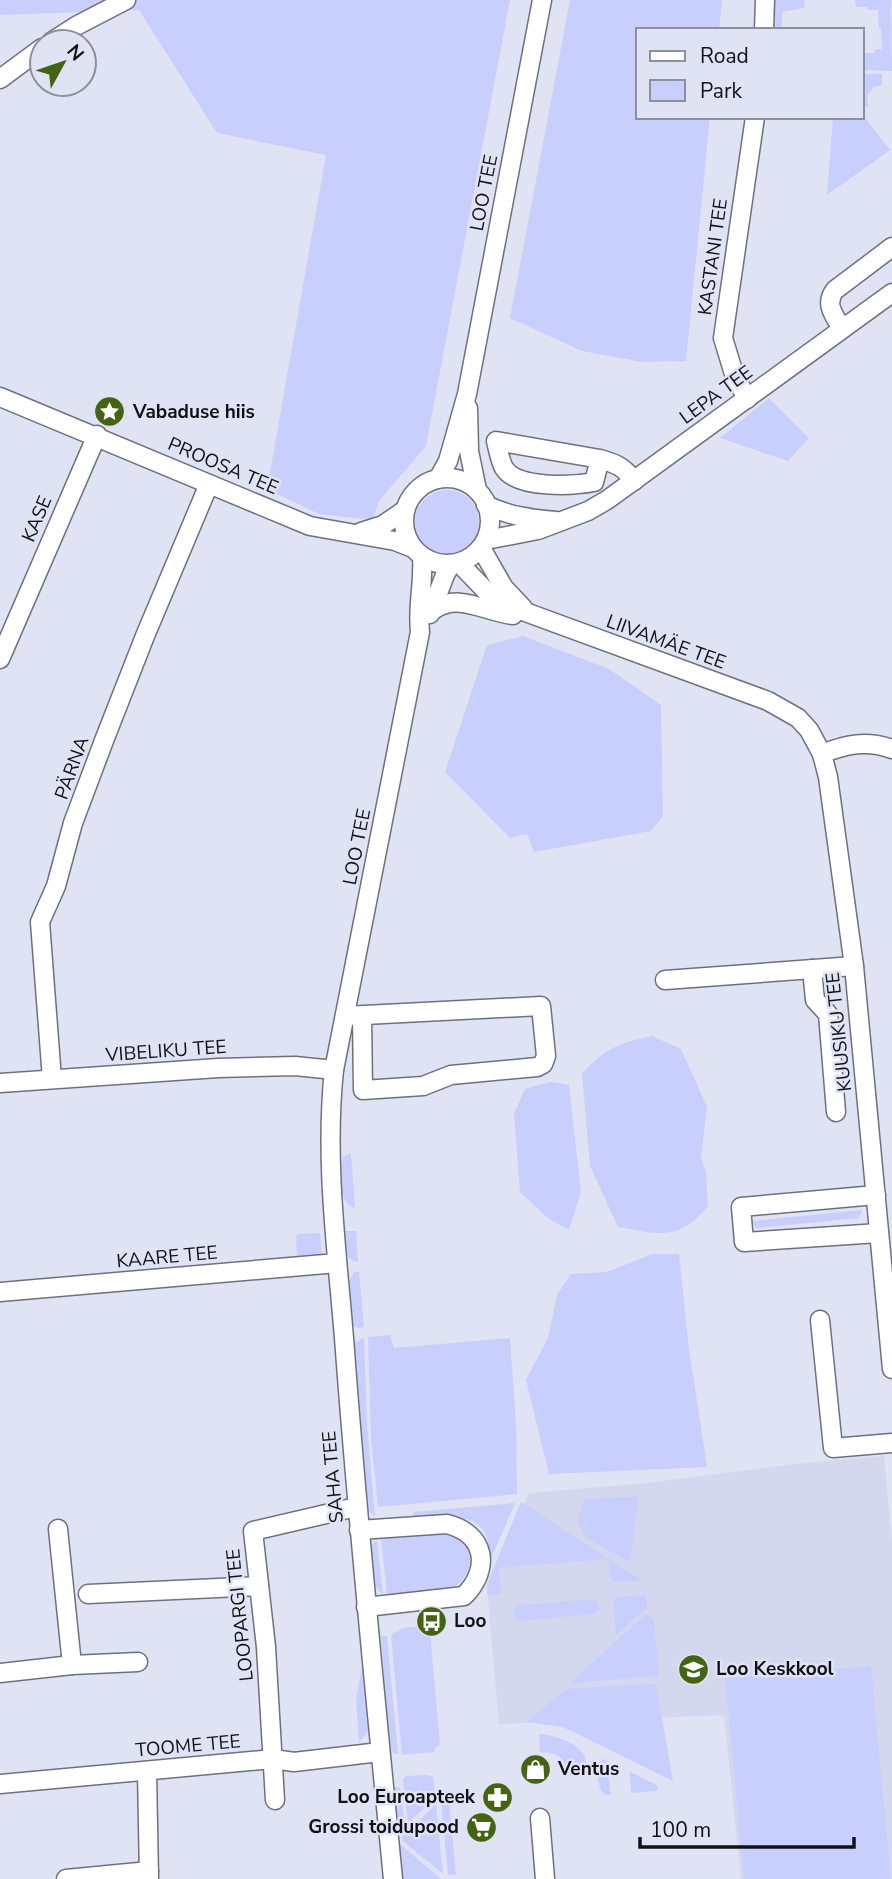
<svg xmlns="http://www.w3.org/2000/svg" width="892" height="1879" font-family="'Nunito Sans',sans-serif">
<rect width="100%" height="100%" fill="#e0e3f3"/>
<!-- built -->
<path fill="#d4d8ef" d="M884,1456L892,1540V1879H741L724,1715L499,1724L487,1588L529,1493L647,1483L803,1463Z"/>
<!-- green -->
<g fill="#c8cffd">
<path d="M0,0H510L426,446L379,501L372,520L319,514L267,489L326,155L217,133L139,10L0,15Z"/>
<path d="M570,0H722L719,30H638V117H710L686,361L642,362L582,351L510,318Z"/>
<path d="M774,0H805L804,8L782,12V29L772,30Z"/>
<path d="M855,0H891L892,71L862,70V53H875V50L882,49L881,29L879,28L878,10H868L867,7H856Z"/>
<path d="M862,74H882V85L874,87L867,96L868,107H862Z"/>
<path d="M862,114L890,150L827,195L833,117H862Z"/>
<path d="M769,398L809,438L788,461L720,438Z"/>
<circle cx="447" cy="522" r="32"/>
<path d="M523,636L609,669L661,705L663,816L651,831L534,852L527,834L510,838L445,772L487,645Z"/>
<path d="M652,1036L681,1049L707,1107L701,1157L706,1173L708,1206C678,1242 660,1234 618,1227L590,1166L582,1074C605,1048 619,1043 652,1036Z"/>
<path d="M550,1082L569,1085L581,1192L569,1230L549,1219L520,1192L514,1114L525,1089Z"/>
<path d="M351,1153L355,1208C336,1201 342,1178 342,1162L343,1157Z"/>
<path d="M862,1210L859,1218L756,1228L751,1221Z"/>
<path d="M344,1231H356L358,1262C343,1260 345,1244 344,1231Z"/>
<path d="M320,1233L322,1255L318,1258L297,1260L296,1236L299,1234Z"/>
<path d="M652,1254H679L689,1349L707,1467L549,1474L526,1380L548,1338L557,1295L571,1274L607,1272Z"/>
<path d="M354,1272H359L364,1327L358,1328L353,1325L351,1319L349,1282Z"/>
<path d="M390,1335L394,1348L510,1338L516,1425L517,1494L378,1507L371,1438L368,1337Z"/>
<path d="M364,1338L367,1424L375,1517L369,1511L366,1501L353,1349L355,1342Z"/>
<path d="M638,1497L630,1562L588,1539L577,1521L585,1498Z"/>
<path d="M521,1502L643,1581L614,1582L610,1577L608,1559L499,1568L501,1594L488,1595L487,1584Z"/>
<path d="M515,1503L490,1561C492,1508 450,1516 414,1519L413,1512Z"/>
<path d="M437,1534C445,1534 452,1534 459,1538C480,1550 469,1578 453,1588C439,1596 403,1595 387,1595L381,1538Z"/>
<path d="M377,1540L383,1595L376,1587L370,1549L372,1544Z"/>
<path d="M646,1595L647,1607L616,1635L613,1600L617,1597Z"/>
<path d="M594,1599L599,1606L598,1611L593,1614L521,1621L516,1619L514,1613L519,1605Z"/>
<path d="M646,1614H649L654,1621L659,1676L570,1683Z"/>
<path d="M426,1626L430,1632L440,1744L435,1748V1752L402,1755L391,1635L403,1628Z"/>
<path d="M381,1636H387L398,1754L393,1753L389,1744Z"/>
<path d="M363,1660L370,1721L367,1733L359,1742L356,1701Z"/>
<path d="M871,1666L891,1879H744L725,1678Z"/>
<path d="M656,1684L673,1781L563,1727L527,1722L566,1689Z"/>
<path d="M539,1734C558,1735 598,1749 583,1774L570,1776C567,1760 557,1751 540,1752Z"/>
<path d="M606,1759L611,1795H605C597,1788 595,1769 602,1760Z"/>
<path d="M630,1772L657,1785L658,1789L656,1791L631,1793Z"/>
<path d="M427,1775L433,1777L436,1798L408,1823L403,1780L406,1776Z"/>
<path d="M392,1787H400L405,1825L397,1832Z"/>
<path d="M449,1799L456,1875H448L441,1800Z"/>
<path d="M436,1804L443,1874L403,1841L402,1837Z"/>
<path d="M398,1844L401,1845L441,1879H401Z"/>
</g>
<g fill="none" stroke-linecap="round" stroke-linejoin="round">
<defs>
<g id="minor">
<path d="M764,30L765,0"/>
<path d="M51,42L76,26L126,0"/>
<path d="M0,79L42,48"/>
<path d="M842,329C834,315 824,304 835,290L892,247"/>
<path d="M0,397L310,526L395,541L413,548"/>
<path d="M747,399L734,374L723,338L755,117"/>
<path d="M468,408L469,451L477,490"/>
<path d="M600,459L594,482C573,486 517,489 504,468C500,461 498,449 496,441L600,459C617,464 624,467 634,481"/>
<circle cx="447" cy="521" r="43"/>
<path d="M438,479L448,461L467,394L542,0"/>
<path d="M486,505C509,516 531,519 556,521"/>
<path d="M361,532L383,525L405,510"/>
<path d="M486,540L538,530L588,511L607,500L892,293"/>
<path d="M481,548L504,588L523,608"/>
<path d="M459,563L488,593L509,606L768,701L798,718L809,730L822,754L828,777L854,966L892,1369"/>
<path d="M433,610C459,592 485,612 513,615"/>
<path d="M430,614L445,575L451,564"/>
<path d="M0,659L97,435"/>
<path d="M822,754C846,744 867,740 892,749"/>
<path d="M812,969L815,1000L828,1014L836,1112"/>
<path d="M665,980L854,966"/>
<path d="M345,1016L541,1006L546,1056L543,1064L537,1067L451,1075L423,1086L363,1090L362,1015"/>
<path d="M52,1079L40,922L56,886L73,823L105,738L145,636L209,484"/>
<path d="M0,1083L218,1068L295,1066L334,1070"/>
<path d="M876,1195L741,1207L744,1242L879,1233"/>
<path d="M0,1292L337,1263"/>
<path d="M820,1320L833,1448L892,1443"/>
<path d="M58,1529L72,1665"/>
<path d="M359,1530L447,1524C486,1534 491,1569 464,1596L366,1607"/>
<path d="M88,1594L259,1586"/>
<path d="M0,1673L72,1665L138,1662"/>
<path d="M147,1771L149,1879"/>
<path d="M0,1784L273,1759L294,1762L380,1752"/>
<path d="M275,1800L266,1647L253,1531L356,1507"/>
<path d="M540,1818L545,1879"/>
<path d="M66,1879L149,1871"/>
<path d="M393,1879C376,1703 358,1527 345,1351C338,1257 324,1164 334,1070L420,632C417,606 424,582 422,556"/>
</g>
</defs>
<!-- minor casing -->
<use href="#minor" stroke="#6e707e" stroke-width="21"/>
<!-- minor -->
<use href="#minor" stroke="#fff" stroke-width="18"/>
</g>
<!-- icons -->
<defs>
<symbol id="sight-disc" viewBox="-11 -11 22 22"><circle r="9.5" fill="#456315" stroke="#e0e3f3"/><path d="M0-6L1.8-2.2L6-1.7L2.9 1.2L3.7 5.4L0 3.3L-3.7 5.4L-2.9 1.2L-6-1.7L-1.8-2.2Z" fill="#fff"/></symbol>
<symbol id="bus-disc" viewBox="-11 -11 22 22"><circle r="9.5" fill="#456315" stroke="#e0e3f3"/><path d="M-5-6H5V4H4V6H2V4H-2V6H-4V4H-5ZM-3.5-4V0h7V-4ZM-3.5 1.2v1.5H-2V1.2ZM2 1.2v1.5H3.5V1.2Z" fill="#fff"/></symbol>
<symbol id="school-disc" viewBox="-11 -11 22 22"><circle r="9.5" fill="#456315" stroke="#e0e3f3"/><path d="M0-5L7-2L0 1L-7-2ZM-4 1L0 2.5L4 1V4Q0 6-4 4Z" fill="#fff"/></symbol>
<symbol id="shop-disc" viewBox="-11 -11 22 22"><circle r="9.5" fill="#456315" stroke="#e0e3f3"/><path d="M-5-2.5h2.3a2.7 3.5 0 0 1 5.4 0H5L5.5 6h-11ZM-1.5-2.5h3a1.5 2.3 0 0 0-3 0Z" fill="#fff"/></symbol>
<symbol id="pharmacy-disc" viewBox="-11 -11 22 22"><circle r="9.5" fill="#456315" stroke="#e0e3f3"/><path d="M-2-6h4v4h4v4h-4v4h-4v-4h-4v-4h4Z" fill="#fff"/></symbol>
<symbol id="supermarket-disc" viewBox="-11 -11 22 22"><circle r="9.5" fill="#456315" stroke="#e0e3f3"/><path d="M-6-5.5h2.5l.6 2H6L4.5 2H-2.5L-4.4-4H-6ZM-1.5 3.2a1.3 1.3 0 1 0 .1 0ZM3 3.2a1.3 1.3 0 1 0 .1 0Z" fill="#fff"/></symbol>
</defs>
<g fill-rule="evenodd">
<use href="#sight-disc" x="92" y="394" width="35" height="35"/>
<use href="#bus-disc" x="414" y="1604" width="35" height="35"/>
<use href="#school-disc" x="676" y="1652" width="35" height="35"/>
<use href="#shop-disc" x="518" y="1752" width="35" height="35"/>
<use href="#pharmacy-disc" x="480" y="1780" width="35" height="35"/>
<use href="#supermarket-disc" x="464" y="1810" width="35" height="35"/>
</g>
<g text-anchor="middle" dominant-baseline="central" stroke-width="5" stroke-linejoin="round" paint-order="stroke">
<!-- street labels -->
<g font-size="19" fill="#101116" stroke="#e0e3f3">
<text transform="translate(484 193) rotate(-79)">LOO TEE</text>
<text transform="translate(713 257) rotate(-82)">KASTANI TEE</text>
<text transform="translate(716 395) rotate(-36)">LEPA TEE</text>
<text transform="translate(223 466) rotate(23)">PROOSA TEE</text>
<text transform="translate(37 519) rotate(-67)">KASE</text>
<text transform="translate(666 642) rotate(20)">LIIVAMÄE TEE</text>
<text transform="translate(72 768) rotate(-70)">PÄRNA</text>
<text transform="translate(357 847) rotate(-79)">LOO TEE</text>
<text transform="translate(839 1032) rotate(-96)">KUUSIKU TEE</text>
<text transform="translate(166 1051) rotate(-4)">VIBELIKU TEE</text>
<text transform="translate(167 1257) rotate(-5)">KAARE TEE</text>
<text transform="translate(333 1477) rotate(-95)">SAHA TEE</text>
<text transform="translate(240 1615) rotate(-96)">LOOPARGI TEE</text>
<text transform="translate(188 1746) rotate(-5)">TOOME TEE</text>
</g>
<!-- poi labels -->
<g font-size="19" font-weight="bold" fill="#101116" stroke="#e0e3f3" text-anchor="start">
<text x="133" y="412">Vabaduse hiis</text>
<text x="454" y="1621">Loo</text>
<text x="716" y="1669">Loo Keskkool</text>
<text x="558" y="1769">Ventus</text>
<text x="475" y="1797" text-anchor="end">Loo Euroapteek</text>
<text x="459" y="1827" text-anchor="end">Grossi toidupood</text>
</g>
</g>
<!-- legend -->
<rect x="636" y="28" width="228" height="91" fill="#e0e3f3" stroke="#8d8f9b" stroke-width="2"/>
<rect x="650" y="51" width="35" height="10" fill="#ffffff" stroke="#8d8f9b" stroke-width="2"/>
<text x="700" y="63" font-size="21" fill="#101116">Road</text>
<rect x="650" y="80" width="35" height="21" fill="#c8cffd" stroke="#8d8f9b" stroke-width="2"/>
<text x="700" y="98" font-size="21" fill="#101116">Park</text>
<!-- north arrow -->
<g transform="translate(63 63) rotate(50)"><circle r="33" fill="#e0e3f3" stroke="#8d8f9b" stroke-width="2"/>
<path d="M0-5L12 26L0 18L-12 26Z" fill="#456315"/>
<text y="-10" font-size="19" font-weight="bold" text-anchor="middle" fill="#101116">N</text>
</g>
<!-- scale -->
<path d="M640 1837v10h214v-10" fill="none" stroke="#101116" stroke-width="3.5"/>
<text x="650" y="1837" font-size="21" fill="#101116" stroke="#e0e3f3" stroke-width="5" paint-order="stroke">100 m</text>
</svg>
